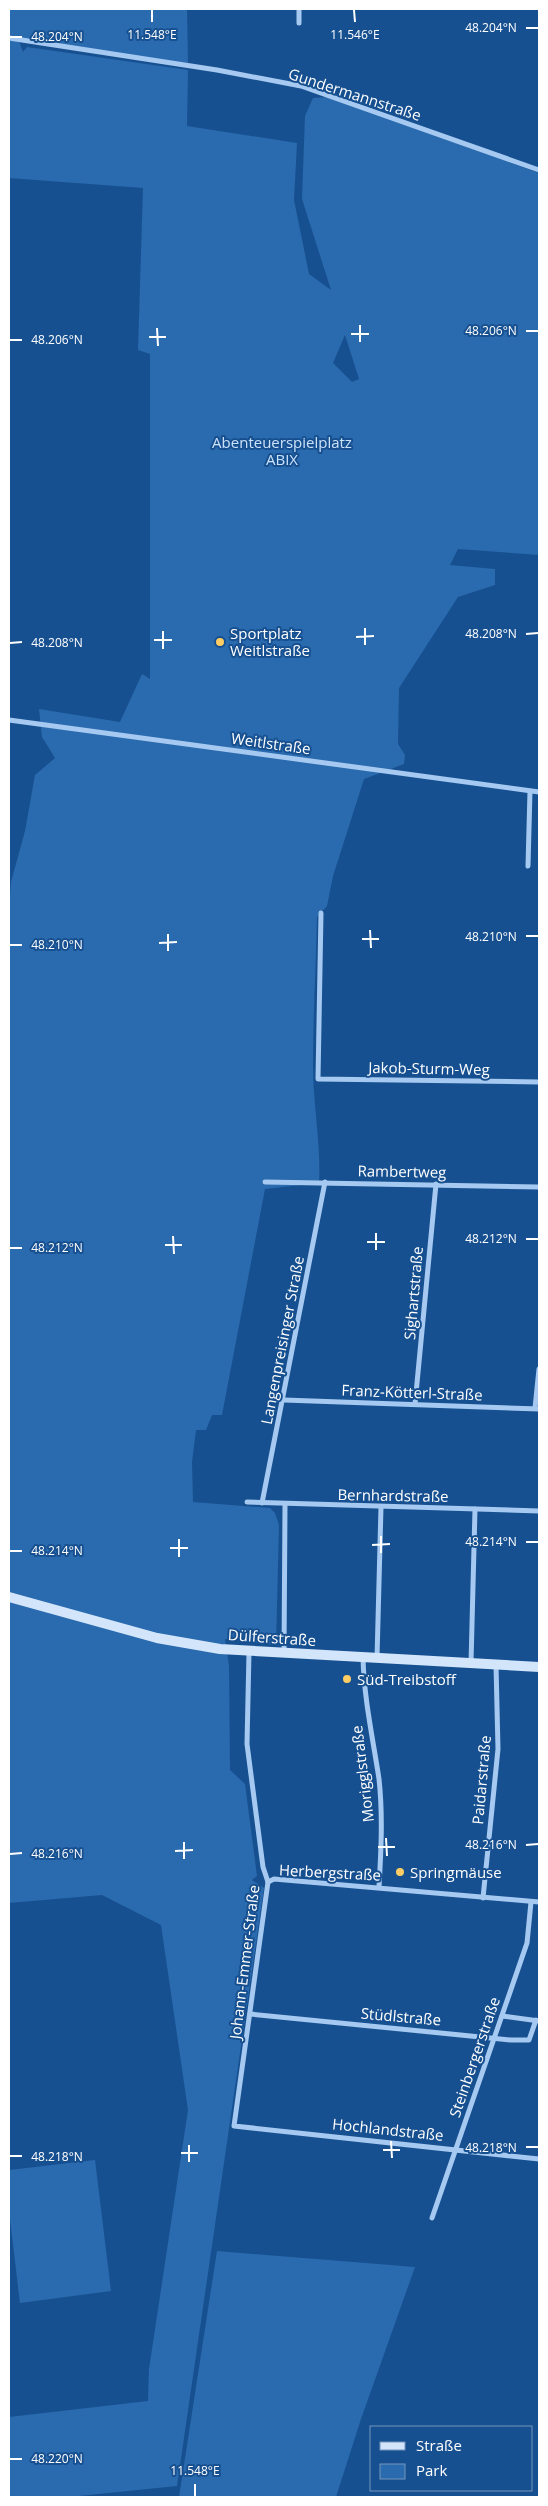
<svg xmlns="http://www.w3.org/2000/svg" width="548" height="2506" font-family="'Open Sans',sans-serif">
<rect width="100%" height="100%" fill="#175090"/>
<!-- green -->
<g fill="#2a6aae" fill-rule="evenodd">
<path d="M9,9H187L188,63L19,41L23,52L27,47L188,70L187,126L297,143L294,200L309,274L331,290L302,199L305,116L313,98L327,97L539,173V555L458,549L450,565L495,569V585L458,597L399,688L398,744L405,755L404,764L364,779L333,876L327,906L317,917C316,966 313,1016 313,1065C313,1105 321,1143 319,1183L265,1189L222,1415H212L206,1430H196L192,1462L193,1502L270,1508L275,1513L279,1525L276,1645L225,1639L229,1666L230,1770L245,1784L257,1876L252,1880L264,1888L177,2486L69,2497H9V2417L148,2401L149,2369L188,2110L161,1925L102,1895L9,1903V907L11,882L25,831L35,775L55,758L42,737L39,709L120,722L142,674L150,679V354L138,350L143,188L9,178ZM345,335L359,379L352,382L333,363Z"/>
<path d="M95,2160L111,2291L20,2303L9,2211V2170Z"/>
<path d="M217,2251L415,2267L361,2419L336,2497H179Z"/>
</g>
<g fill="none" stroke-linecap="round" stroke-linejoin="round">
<!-- minor -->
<g stroke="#a5c9f0" stroke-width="5">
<path d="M299,9V23"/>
<path d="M9,38L217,70L301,86L539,170"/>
<path d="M9,720L539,792"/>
<path d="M528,866L530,791"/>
<path d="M321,913L318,1079L539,1082"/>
<path d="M265,1182L539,1187"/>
<path d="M284,1400L539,1409"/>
<path d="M415,1404L436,1184"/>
<path d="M535,1408L539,1369"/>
<path d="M247,1502L539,1511"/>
<path d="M262,1503L325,1182"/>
<path d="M249,1652L247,1744L263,1867L268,1882L234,2126L539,2159"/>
<path d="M284,1654L285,1505"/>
<path d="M363,1658C364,1699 373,1739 379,1779C383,1815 381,1852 379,1887"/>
<path d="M377,1658L381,1507"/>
<path d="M471,1663L475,1509"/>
<path d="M268,1882L274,1879L539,1902"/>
<path d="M483,1898L498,1749L496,1665"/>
<path d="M250,2014L511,2040H529L536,2020"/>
<path d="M502,2016L539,2021"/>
<path d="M432,2218L527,1943L531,1902"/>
</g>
<!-- secondary -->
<path stroke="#d2e5fb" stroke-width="10" d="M9,1597L157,1638L220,1649L539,1667"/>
</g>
<!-- ticks -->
<path fill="none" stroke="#fff" stroke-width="2" d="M152,10V22M354,10L355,22M526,28H538M10,37H22M360,325V342M157,328L158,346M526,331H538M351,334H369M149,337H166M10,340H22M365,628V645M163,631V649M526,634L538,633M356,637L374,636M154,640H172M10,643L22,642M370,930L371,948M168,934V951M526,936H538M362,939H379M159,943L177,942M10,945H22M376,1233V1250M173,1236L174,1254M526,1239H538M367,1242H385M165,1245H182M10,1248H22M381,1536V1553M179,1539V1557M526,1542H538M372,1545L390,1544M170,1548H188M10,1551H22M386,1838L387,1856M184,1842V1859M526,1845L538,1844M378,1847H395M175,1851L193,1850M10,1854L22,1853M391,2141L392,2158M189,2145V2162M526,2147H538M383,2150H400M181,2153H198M10,2156H22M10,2459H22M195,2484V2496"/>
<!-- markers -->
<g fill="#ffcd63" stroke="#175090" stroke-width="2">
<circle cx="220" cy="642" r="5"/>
<circle cx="347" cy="1679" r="5"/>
<circle cx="400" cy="1872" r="5"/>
</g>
<g text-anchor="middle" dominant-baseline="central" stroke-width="4" stroke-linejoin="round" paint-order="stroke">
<!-- street labels -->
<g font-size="15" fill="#fff" stroke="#175090">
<text transform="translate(355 94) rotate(18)">Gundermannstraße</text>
<text transform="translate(271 743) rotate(8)">Weitlstraße</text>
<text transform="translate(429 1068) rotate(1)">Jakob-Sturm-Weg</text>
<text transform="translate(402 1171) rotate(1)">Rambertweg</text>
<text transform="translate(413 1293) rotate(-85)">Sighartstraße</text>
<text transform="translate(282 1340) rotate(-79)">Langenpreisinger Straße</text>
<text transform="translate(412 1392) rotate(2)">Franz-Kötterl-Straße</text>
<text transform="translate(393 1495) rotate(1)">Bernhardstraße</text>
<text transform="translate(272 1637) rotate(4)">Dülferstraße</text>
<text transform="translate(362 1774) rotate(-97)">Morigglstraße</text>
<text transform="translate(481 1780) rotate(-85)">Paidarstraße</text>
<text transform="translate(330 1872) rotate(3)">Herbergstraße</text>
<text transform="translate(244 1962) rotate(-83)">Johann-Emmer-Straße</text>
<text transform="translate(401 2016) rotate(5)">Stüdlstraße</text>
<text transform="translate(474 2057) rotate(-71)">Steinbergerstraße</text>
<text transform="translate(388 2129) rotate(6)">Hochlandstraße</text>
</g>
<!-- park labels -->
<g font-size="15" fill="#cbe2fb" stroke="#175090">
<text x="282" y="442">Abenteuerspielplatz<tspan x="282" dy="17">ABIX</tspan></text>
</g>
<!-- poi labels -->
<g font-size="15" fill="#fff" stroke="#175090" text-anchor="start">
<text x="230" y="633">Sportplatz<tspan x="230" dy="17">Weitlstraße</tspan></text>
<text x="357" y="1679">Süd-Treibstoff</text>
<text x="410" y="1872">Springmäuse</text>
</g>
</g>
<g font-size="12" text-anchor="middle" fill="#fff" stroke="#175090" stroke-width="4" stroke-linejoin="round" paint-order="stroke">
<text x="491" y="32">48.204°N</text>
<text x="152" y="39">11.548°E</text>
<text x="355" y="39">11.546°E</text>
<text x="57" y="41">48.204°N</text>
<text x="491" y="335">48.206°N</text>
<text x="57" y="344">48.206°N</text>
<text x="491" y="638">48.208°N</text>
<text x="57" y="647">48.208°N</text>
<text x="491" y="941">48.210°N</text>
<text x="57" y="949">48.210°N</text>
<text x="491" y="1243">48.212°N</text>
<text x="57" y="1252">48.212°N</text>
<text x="491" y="1546">48.214°N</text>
<text x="57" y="1555">48.214°N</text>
<text x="491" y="1849">48.216°N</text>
<text x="57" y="1858">48.216°N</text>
<text x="491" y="2152">48.218°N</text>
<text x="57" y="2161">48.218°N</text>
<text x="57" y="2463">48.220°N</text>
<text x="195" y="2475">11.548°E</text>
</g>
<!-- border -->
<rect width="548" height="2506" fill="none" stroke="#ffffff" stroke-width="20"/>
<!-- legend -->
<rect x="370" y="2426" width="162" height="65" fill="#175090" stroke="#7496bc"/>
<rect x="380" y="2442" width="25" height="8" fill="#d2e5fb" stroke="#7496bc"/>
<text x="416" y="2451" font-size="15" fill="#ffffff">Straße</text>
<rect x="380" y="2464" width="25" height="15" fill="#2a6aae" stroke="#7496bc"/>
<text x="416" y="2476" font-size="15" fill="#ffffff">Park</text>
</svg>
